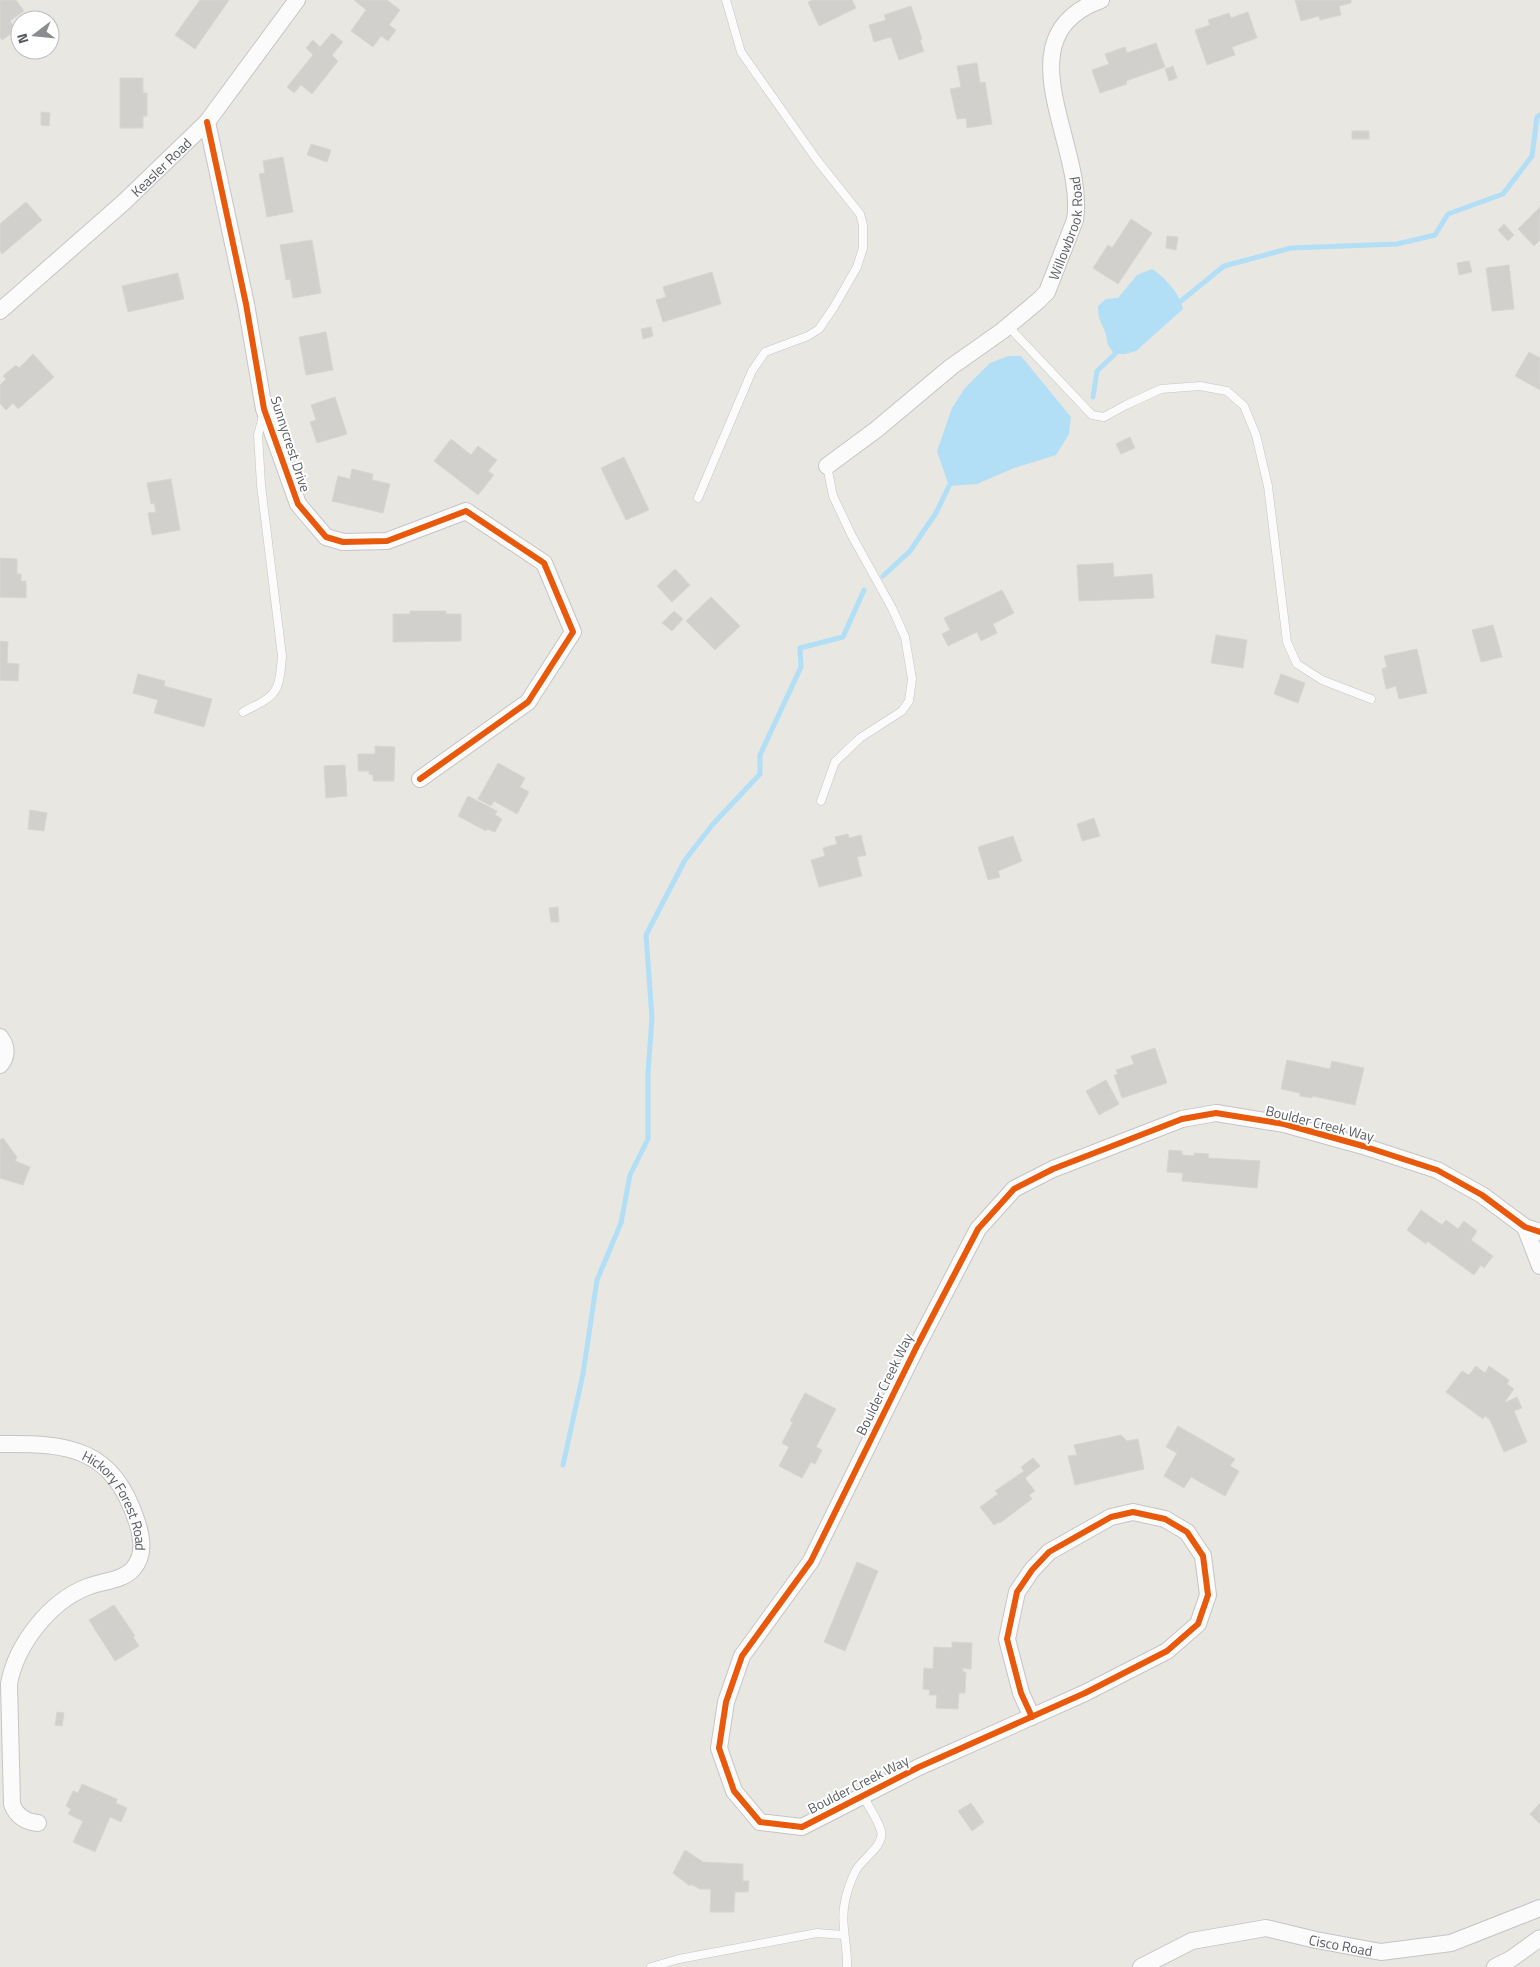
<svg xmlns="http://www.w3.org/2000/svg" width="1540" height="1967" font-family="'Titillium Web',sans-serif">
<rect width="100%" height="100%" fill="#e8e7e2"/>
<!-- water -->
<g fill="#b2dff6">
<path d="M1152,269C1165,277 1180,294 1183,309L1136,351L1125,354H1115C1105,343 1109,344 1105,332C1101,320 1098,321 1098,306L1106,299L1118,298L1137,275Z"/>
<path d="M1008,356H1021L1071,417L1069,434L1056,455L1014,468L977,484L949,486L937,451L952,408L965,388L990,363Z"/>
</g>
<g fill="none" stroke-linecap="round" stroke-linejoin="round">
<!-- stream -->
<g stroke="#b2dff6" stroke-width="5">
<path d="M1181,301L1224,266L1291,248L1397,244L1435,235L1448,214L1503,194L1532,156L1537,117L1540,115"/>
<path d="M1093,397L1097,371L1115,354"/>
<path d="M883,576L910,551L936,513L949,486"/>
<path d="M563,1465L583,1374L597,1280L621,1223L630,1175L648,1139V1072L652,1018L646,935L685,860L713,824L760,774V755L801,667L800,648L843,637L864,590"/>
</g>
</g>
<!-- building -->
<g fill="#d1d0cd" stroke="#d8d6d1">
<path d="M0,0H16L24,11L10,21L16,30L2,40L0,37Z"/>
<path d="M200,0H229L195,49L175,35Z"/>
<path d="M354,0H387L400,10L389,25L396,30L388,41L381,36L373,47L351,31L366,10Z"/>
<path d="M813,0H852L856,8L819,26L808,2Z"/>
<path d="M1295,0H1351V3L1339,6L1341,15L1320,20L1319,16L1301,21Z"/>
<path d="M911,6L922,39L920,40L924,51L899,60L891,37L874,42L869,25L886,20L884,15Z"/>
<path d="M1248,12L1257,38L1232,47L1235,55L1207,65L1195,30L1210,25L1208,20L1229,13L1231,18Z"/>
<path d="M332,33L343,42L332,55L338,61L312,94L301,85L294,93L287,87L313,55L306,48L313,40L320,47Z"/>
<path d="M1156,43L1165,67L1126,81L1127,84L1100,93L1092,70L1109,64L1105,54L1125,47L1127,53Z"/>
<path d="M977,63L980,83L985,82L992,124L967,128L966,118L957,119L950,89L961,87L957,66Z"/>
<path d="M1173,66L1177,78L1169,81L1165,69Z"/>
<path d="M120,78H143V93H147V116H143V128H120Z"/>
<path d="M41,112L50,113L49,126L41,125Z"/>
<rect x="1352" y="131" width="17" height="8"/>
<path d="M311,144L331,150L327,162L307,155Z"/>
<path d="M283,157L293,212L267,217L259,174L265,173L263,161Z"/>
<path d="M26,202L42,220L2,254L0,251V224Z"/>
<path d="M1540,207V240L1534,246L1518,229Z"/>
<path d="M1131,219L1152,233L1118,284L1093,268L1108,245L1112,248Z"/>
<path d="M1504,224L1514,235L1508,241L1498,230Z"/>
<path d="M1167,236L1178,237L1176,250L1166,248Z"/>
<path d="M312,240L321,293L293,298L290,279L286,280L280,245Z"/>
<path d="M1469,261L1472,272L1459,275L1457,263Z"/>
<path d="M1509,265L1514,309L1492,311L1486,268Z"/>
<path d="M712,272L721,304L663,322L656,300L666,297L663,287Z"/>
<path d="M178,273L184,299L128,312L122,286Z"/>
<path d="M651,327L653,336L643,339L641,329Z"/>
<path d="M326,332L333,370L306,375L299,337Z"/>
<path d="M1529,352L1540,358V390L1515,376Z"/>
<path d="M33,354L54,377L18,409L13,403L6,410L0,403V385L6,379L3,376L16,365L19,368Z"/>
<path d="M335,397L347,434L317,443L310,422L316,420L311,405Z"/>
<path d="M1130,437L1135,448L1121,454L1116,444Z"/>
<path d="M451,439L471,455L478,446L497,460L488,471L494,475L478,495L434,461Z"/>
<path d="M624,457L649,510L626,520L601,468Z"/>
<path d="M352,469L373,474L372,480L390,484L383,513L332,501L338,476L350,479Z"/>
<path d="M171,479L180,530L152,535L148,513L156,512L154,503L151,504L147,483Z"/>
<path d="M0,558L17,559V574H21V581H26V598L0,597Z"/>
<path d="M1113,563L1114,577L1152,574L1154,598L1079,601L1077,565Z"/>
<path d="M675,569L690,585L672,602L657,586Z"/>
<path d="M1002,590L1014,613L993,624L997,633L981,641L977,632L948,646L942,634L950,630L944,618Z"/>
<path d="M711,597L740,626L715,650L686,621Z"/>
<path d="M410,611H446V614H461V641L393,642V614H410Z"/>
<path d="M674,611L683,619L672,631L662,623Z"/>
<path d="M1493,625L1502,657L1481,662L1472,630Z"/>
<path d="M1216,635L1247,640L1243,668L1211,663Z"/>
<path d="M0,641L8,642L7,663L19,664L18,681L0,680Z"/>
<path d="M1417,649L1427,693L1399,699L1396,686L1386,689L1382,669L1387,667L1384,656Z"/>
<path d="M138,674L165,681L164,686L212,699L204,727L154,713L158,700L133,693Z"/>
<path d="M1281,674L1305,683L1298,703L1274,694Z"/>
<path d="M375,746L395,747L394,781H373V775L369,774V771H358V754H375Z"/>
<path d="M498,763L525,778L520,787L529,792L517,814L494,801L491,806L478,799Z"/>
<path d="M345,765L347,796L326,798L324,766Z"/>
<path d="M468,796L497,811L495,815L502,819L495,832L487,829L486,831L458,816Z"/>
<path d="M30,810L47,813L44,831L28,829Z"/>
<path d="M1094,818L1100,836L1082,841L1077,824Z"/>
<path d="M848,834L849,838L861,835L866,855L857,857L862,876L819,887L811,860L825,856L823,848L837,844L835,837Z"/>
<path d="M1013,836L1022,861L998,871L1000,877L988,880L978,847Z"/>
<path d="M558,907L559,922H551L549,908Z"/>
<path d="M1155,1048L1167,1083L1122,1098L1114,1075L1118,1074L1116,1070L1134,1064L1131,1056Z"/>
<path d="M1287,1060L1330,1069L1332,1061L1364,1068L1355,1105L1312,1096V1098L1300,1096V1093L1281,1089Z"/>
<path d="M1106,1080L1119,1104L1099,1115L1086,1091Z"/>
<path d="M3,1138L17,1157L15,1161L30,1167L23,1185L0,1178V1140Z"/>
<path d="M1169,1150L1182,1151V1155L1194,1156V1153L1209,1154L1208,1158L1260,1161L1257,1188L1182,1181L1183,1173L1167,1172Z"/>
<path d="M1421,1210L1442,1225L1446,1220L1458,1229L1464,1221L1477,1231L1471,1240L1493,1256L1484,1268L1481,1265L1474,1275L1427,1241L1426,1244L1407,1230Z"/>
<path d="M1476,1366L1485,1373L1489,1366L1509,1380L1507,1384L1514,1389L1504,1403L1517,1397L1522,1408L1514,1411L1527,1442L1504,1452L1490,1420L1485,1416L1483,1419L1446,1392L1462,1371L1469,1375Z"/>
<path d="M805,1393L836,1409L816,1447L822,1450L815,1464L811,1462L802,1478L779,1466L789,1447L782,1443L793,1422L790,1421Z"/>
<path d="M1178,1426L1235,1459L1230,1466L1239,1471L1225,1496L1191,1477L1184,1488L1164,1476L1177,1453L1166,1447Z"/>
<path d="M1121,1435L1127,1441L1138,1439L1144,1469L1075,1485L1068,1456L1077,1455L1074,1445Z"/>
<path d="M1033,1458L1040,1466L1025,1478L1035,1491L1029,1495L1032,1499L1000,1523L999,1522L994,1525L980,1507L998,1494L995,1491L1024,1471L1021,1467Z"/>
<path d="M857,1562L878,1571L845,1651L824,1642Z"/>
<path d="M114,1605L135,1636L133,1637L139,1646L115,1661L89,1620Z"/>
<path d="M952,1642L972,1643L971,1669L963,1668V1672H966L965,1693H959L958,1709L936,1708L937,1695H929L930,1690L923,1689L924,1668L933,1669L934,1647L952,1648Z"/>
<path d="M57,1712L64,1713L62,1726L55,1725Z"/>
<path d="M82,1784L117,1799L116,1803L127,1808L121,1822L110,1817L95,1852L73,1842L83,1821L68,1814L71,1809L66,1806L73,1791L78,1793Z"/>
<path d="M971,1803L984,1822L972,1831L958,1811Z"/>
<path d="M1540,1803V1824L1530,1814Z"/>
<path d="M685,1850L703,1862L743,1864V1881H749L748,1892H735L734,1912H710L711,1889H700L691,1884L690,1886L673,1873Z"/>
</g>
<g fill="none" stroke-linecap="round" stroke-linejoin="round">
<defs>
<g id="service">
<path d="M1008,326L1092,415L1104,417L1126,405L1161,389L1200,386L1227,391L1244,406L1256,435L1268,486L1287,642L1297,664L1322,680L1371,699"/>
<path d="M698,498L752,371L765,352L808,336L819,329L834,307L857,267L863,248V225L860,214L817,160L741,52L726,0"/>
<path d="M243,712C277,695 279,694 282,656L261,485L258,435L263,416"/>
<path d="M821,801L835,762L860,738L902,711L909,701L912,679L905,637L892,608L852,536L833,496L827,466"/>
<path d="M651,1967L679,1959L817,1933L844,1935"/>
<path d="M847,1967C848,1945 840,1924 845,1901C847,1892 851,1880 855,1872C861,1859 885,1846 881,1831C878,1819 868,1806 863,1796"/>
</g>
<g id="minor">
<path d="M207,122L246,304L264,409L298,504L326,537L343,542L387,541L466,511L544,563L573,632L528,702L420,779"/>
<path id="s1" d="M0,311L124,202L207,122L297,0"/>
<path id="s2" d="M827,466L877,429L951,367L1002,331L1038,301L1047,292L1075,220C1087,147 999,37 1101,0"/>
<path d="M0,1037C7,1046 8,1056 0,1065"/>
<path d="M1525,1227L1540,1266"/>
<path id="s3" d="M0,1444C70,1443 113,1448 137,1522C142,1538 145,1555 133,1569C122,1581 102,1581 87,1587C49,1602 16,1645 9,1684L12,1804C16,1816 26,1822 38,1823"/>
<path d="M1032,1717L1021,1693L1007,1639L1017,1592L1032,1570L1049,1552L1111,1517L1133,1512L1165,1519L1187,1532L1203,1556L1208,1595L1198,1624L1167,1651L1085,1693L919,1767L802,1827L760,1822L734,1791L719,1748L726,1702L742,1656L811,1561L917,1346L978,1229L1014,1189L1053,1169L1182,1119L1216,1113L1284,1124L1363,1146L1437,1170L1482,1195L1525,1227L1540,1232"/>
<path id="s4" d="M1141,1967L1192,1941L1266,1928L1316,1940L1381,1952L1451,1943L1540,1908"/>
<path d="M1495,1967L1511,1959L1540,1938"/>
</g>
</defs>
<!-- service casing -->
<use href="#service" stroke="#c5c5c5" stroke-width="9"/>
<!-- minor casing -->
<use href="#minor" stroke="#c5c5c5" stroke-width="18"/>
<!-- service -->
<use href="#service" stroke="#fcfbfb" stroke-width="8"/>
<!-- minor -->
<use href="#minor" stroke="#fcfbfb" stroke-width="16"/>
<defs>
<g id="cycleway">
<path d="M207,122L246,304L264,409L298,504L326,537L343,542L387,541L466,511L544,563L573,632L528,702L420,779"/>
<path d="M1032,1717L1021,1693L1007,1639L1017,1592L1032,1570L1049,1552L1111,1517L1133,1512L1165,1519L1187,1532L1203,1556L1208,1595L1198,1624L1167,1651L1085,1693L919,1767L802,1827L760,1822L734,1791L719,1748L726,1702L742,1656L811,1561L917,1346L978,1229L1014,1189L1053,1169L1182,1119L1216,1113L1284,1124L1363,1146L1437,1170L1482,1195L1525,1227L1540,1232"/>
</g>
</defs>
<!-- cycleway casing -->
<use href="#cycleway" stroke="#fff" stroke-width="9"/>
<!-- cycleway -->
<use href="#cycleway" stroke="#e8590c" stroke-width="6"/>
</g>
<g text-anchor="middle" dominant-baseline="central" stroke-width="4" stroke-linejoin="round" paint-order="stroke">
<!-- street labels -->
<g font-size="14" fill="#585c61" stroke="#fff">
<text stroke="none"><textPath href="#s1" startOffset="216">Keasler Road</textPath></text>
<text stroke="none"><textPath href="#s2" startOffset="348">Willowbrook Road</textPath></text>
<text transform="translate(291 444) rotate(72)">Sunnycrest Drive</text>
<text transform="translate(1320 1123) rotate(14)">Boulder Creek Way</text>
<text transform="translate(884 1384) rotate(-64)">Boulder Creek Way</text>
<text stroke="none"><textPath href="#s3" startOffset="144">Hickory Forest Road</textPath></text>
<text transform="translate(858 1784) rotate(-27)">Boulder Creek Way</text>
<text stroke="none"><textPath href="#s4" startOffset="209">Cisco Road</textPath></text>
</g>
</g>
<!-- north arrow -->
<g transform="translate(35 35) rotate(254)"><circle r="24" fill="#ffffff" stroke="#bcbec0"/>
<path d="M0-4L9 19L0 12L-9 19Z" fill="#8a8d8e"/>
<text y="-8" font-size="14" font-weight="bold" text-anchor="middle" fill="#585c61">N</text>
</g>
</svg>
